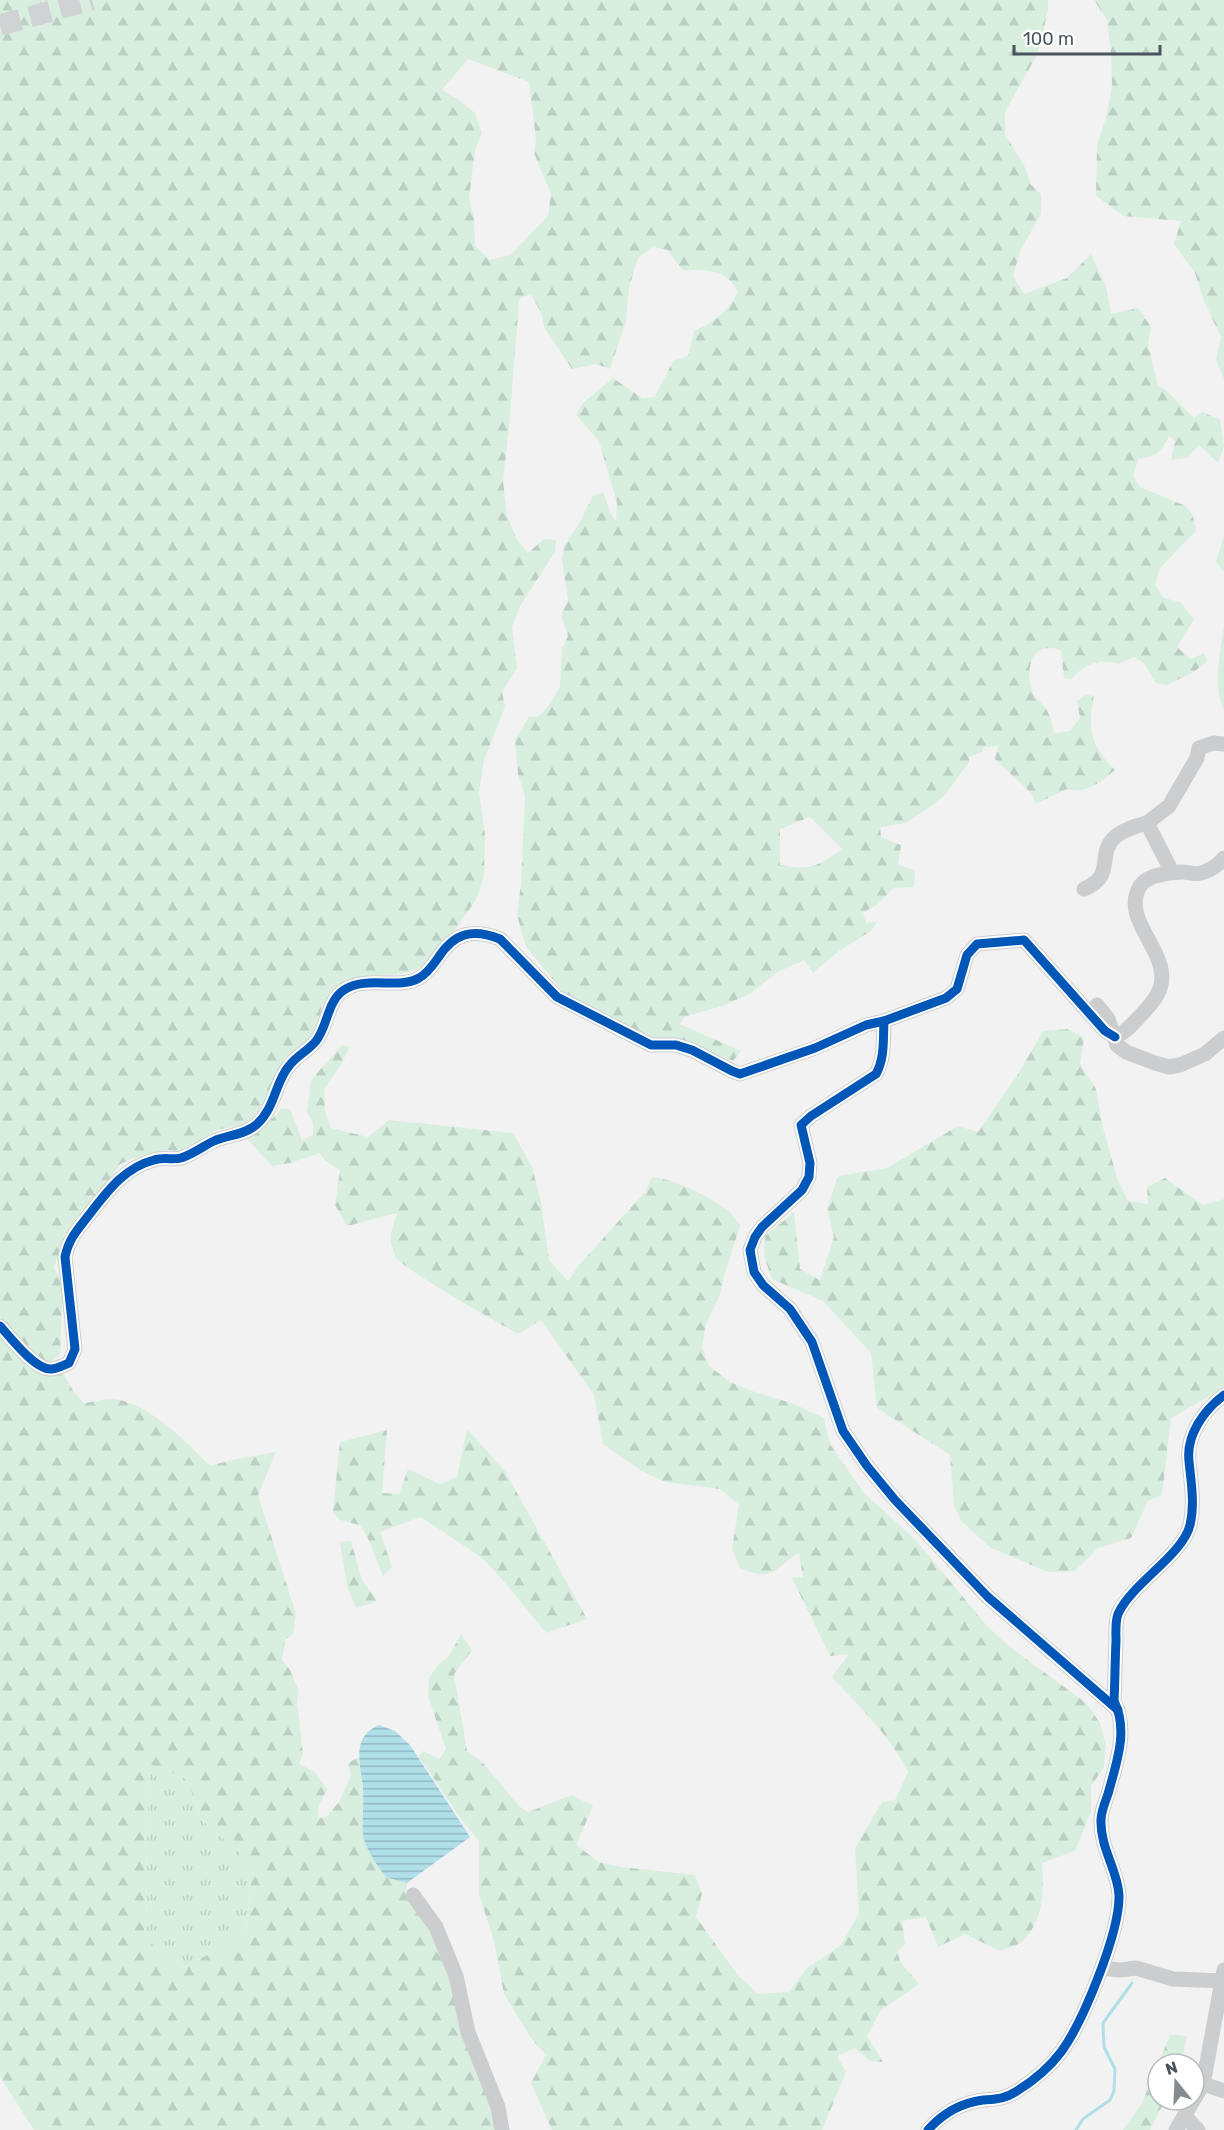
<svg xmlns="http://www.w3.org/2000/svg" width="1224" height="2130" font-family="Rubik,sans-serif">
<defs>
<pattern id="grass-tufts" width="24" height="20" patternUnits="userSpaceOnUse" patternTransform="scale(1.5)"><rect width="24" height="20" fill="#d8efe0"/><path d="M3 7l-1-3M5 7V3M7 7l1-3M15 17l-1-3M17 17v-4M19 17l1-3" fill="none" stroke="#bbcfc3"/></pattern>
<pattern id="forest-firs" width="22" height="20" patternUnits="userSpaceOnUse" patternTransform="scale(1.5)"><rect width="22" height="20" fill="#d8efe0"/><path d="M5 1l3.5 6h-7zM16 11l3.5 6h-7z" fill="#bbcfc3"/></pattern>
<pattern id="water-rules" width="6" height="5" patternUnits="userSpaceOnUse" patternTransform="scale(1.5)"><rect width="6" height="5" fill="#b0dfea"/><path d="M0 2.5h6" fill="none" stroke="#91b7c1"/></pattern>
</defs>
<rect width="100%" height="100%" fill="#f2f2f2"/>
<!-- grass -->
<path fill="url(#grass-tufts)" d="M149,1764L187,1779L201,1819L240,1853L252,1887L244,1937L173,1972L147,1937L146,1878Z"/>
<!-- forest -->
<g fill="url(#forest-firs)" fill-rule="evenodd">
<path d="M0,0H1048V10L1038,53L1005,112V134L1026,169L1030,184L1041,194V214L1020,251L1013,276L1024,294L1067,278L1091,254L1106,286L1111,314L1138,308L1151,327L1148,344L1158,386L1165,389L1194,418L1202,412L1220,419L1224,447L1218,463L1199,445L1187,458L1171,460L1175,441L1169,436C1160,454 1157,456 1138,459L1133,476L1140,487L1186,506L1193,516L1196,531L1160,568L1155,585L1164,598L1180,602L1194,619L1177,647L1191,659L1204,653L1207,662L1192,673L1167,685L1156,683L1144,663L1134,657L1118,664C1097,658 1085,665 1071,679L1064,678L1061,650C1031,640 1025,669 1032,691C1034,698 1040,701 1044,706C1050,713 1052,724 1054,733L1070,731L1080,718L1077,701L1086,695L1094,696C1087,728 1091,747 1115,770C1102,781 1085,795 1067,789L1036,804L1031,793L995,759L998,746L984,747L982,752L969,757V762L944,796L926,810L906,823L880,827L881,837L901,845L898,865L915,870L914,887L893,888L878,904L863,913L866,923L878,921L871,931L839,951L813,973L804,960L778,972L751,993L725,1005L684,1017L680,1024L741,1051L733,1061L675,1038H650L566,995L526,947L517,915L521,884L525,796L518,774L515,739L529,717H538L550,704L560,686L562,648L568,636L561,615L568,600L562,559L564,546L577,527L593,496L603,492L611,514L616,521L617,503L599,441L576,415L583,403L613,378L642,398L655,397L673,361L688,356L694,331C719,319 724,315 738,292C727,268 704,270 682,270L668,250L653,247L638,258L629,287L626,321L610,369L596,364L572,369L544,327L541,312L531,295L521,297L519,302L509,426L503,481L507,515L516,538L528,553L544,539L556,540L555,552L520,606L512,627L517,668L502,692L505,707L484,760L479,792L485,835L484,877L476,900L440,951L421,968L401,974L375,976L335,990L322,1006L319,1025L306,1041L285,1058L276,1076L269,1100L247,1124L217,1130L181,1153L168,1150L132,1159L120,1164L93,1203L64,1235L54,1268L63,1285L60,1356L48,1363L33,1356L0,1317ZM468,59L529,82L536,139L534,153L551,194L548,216L510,255L489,260L475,246L474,217L469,198L475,150L482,133L475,113L458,99L442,90ZM810,817L842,849C820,866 809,871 780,865V829Z"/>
<path d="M1094,0H1224V379L1216,360L1221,337L1204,301L1195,273L1174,244L1181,221L1124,216L1096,196L1097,145L1107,114L1112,86L1111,53L1107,20Z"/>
<path d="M1224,535V572L1216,562Z"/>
<path d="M1224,624V710C1212,687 1221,649 1224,624Z"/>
<path d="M1068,1029L1084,1038L1080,1064L1096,1089L1102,1124L1117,1178L1128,1201L1148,1204L1147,1187L1165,1178L1203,1205L1224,1199V1388L1171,1418L1162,1495L1148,1501L1131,1538L1098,1548L1075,1571L1048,1572L991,1548L962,1522L954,1506L950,1455L877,1408L871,1353L823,1301L772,1279L764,1256L765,1236L794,1212L800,1269L820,1280L834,1237L827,1208L838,1176L887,1168L958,1126L978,1132L1020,1071L1043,1031Z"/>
<path d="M342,1045L350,1047L340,1066L324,1089L325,1112L331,1128L368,1137L389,1120L513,1133L532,1167L541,1202L549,1260L568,1281L579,1265L645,1192L652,1177C676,1179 709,1197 729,1211C733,1215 737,1221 740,1226L724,1276L720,1295L706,1324L702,1347L709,1366L730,1382L752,1391L794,1404L824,1418L830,1444L864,1493L915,1539L987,1626L1010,1647L1086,1703L1100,1723L1106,1745L1104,1767L1091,1786V1812L1075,1851L1042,1863C1044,1890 1044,1917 1025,1939C1020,1945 1007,1948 1000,1951L965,1934L938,1947L926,1917L902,1921L905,1944L897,1952L901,1963L919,1984L881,2010L867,2036L883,2062L870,2061L855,2048L837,2056L846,2072L822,2130H552L531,2083L546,2055L531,2038L504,1994L494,1941L479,1894V1841L459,1816L419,1756L423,1751L439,1759L446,1749L428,1696L429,1678L438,1665L449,1656L461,1634L472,1650L454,1674L467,1751L482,1762L519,1806L528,1812L572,1795L593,1806L576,1845L599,1862L621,1867L695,1875L702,1894L696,1917L737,1974L758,1994L789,1992L806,1969L841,1945L859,1913L855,1848L882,1802L895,1800L908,1772C891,1736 859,1707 832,1677L849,1654L830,1656L792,1578L803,1577L799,1553C773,1569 774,1583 740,1568L732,1549L739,1505L720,1489L665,1482L640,1470L603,1444L594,1395L541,1320L518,1334C499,1323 402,1269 396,1257C386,1236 392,1232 397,1213L347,1226L335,1205L340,1170L324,1160L320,1153L290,1163L272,1166L247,1139L263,1128L281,1109H290L302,1140L313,1135V1123L307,1112L311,1080Z"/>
<path d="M0,1333L63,1373L74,1392L84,1403C93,1402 103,1399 112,1399C145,1400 186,1441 207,1463L212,1465L237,1459L276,1452L258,1495L296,1614L293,1634L285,1640L282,1660L290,1670L299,1691L297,1702L303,1754L299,1764L315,1772L327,1789L318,1807V1819L327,1816L339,1802L351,1775L348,1763L359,1757L363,1791L388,1877L407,1883L406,1895L425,1919L440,1947L500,2130H34L0,2077ZM149,1764L187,1779L201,1819L240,1853L252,1888L244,1937L173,1972L147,1937L146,1878Z"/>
<path d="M467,1429L505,1471L587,1619L546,1633L501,1578L481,1557L421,1517L380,1532L392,1567L383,1576L367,1536L360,1525L340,1520L333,1512L340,1442L387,1430L382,1493L399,1494L408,1469L440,1484L457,1477Z"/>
<path d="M351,1541L362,1580L377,1601L356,1608L347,1586L340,1542Z"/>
<path d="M1170,2035L1187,2036L1181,2064H1158Z"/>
<path d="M1158,2064V2100H1165L1150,2130H1123L1142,2103Z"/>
</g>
<!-- water -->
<path fill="url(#water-rules)" d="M379,1725L395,1731L410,1745L470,1837L407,1883C402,1881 394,1880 389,1878C380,1873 364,1845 363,1835C362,1820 364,1804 363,1789C361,1765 350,1737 379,1725Z"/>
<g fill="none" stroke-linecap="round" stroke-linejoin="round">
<!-- stream -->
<path stroke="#b0dfea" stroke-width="3" d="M1076,2130L1083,2119L1110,2100L1114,2091L1115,2069L1104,2047L1103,2023L1132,1983"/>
<!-- highway-tunnel -->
<path stroke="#d0d2d4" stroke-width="21" stroke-dasharray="21 10" stroke-linecap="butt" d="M0,25L92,0"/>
<!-- minor -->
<g stroke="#cccdcf" stroke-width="15">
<path d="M1147,823L1169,806L1197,758L1199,748L1213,743L1224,744"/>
<path d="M1084,889C1117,875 1095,854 1116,836C1125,829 1136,826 1147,823L1172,872"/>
<path d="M1097,1005L1108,1019L1117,1045L1126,1052L1155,1063L1169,1067L1180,1065L1205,1054L1224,1038"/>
<path d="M884,1021C883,1039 885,1058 876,1074L811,1116L801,1125L810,1163L809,1177L802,1190L762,1227L755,1237L750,1250L754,1272L763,1285L790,1309L812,1342L843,1431L867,1466L895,1500L988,1597L1118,1710"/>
<path d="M1115,1037C1127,1032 1134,1022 1143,1013C1148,1007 1154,1001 1157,995C1179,956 1118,923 1140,886C1147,875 1170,872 1183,872C1189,872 1195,875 1201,873C1209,871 1218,865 1224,858"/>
<path d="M0,1326C10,1337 35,1370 51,1369C57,1369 64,1365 69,1363L75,1349L65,1257C69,1237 80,1227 92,1211C109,1189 126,1167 154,1160C163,1157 173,1160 181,1158C194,1154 203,1146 214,1141C228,1135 244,1135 256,1125C275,1109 275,1082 289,1066C296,1056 308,1051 316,1041C328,1026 327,1001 344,990C367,975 398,990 419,978C427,974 433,965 438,958C454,933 472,928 500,939L557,997L651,1045H676L692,1050L732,1071L740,1074L815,1048L866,1025L884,1021L946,998L957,989L967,955L977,944L1024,940L1105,1031L1115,1037"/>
<path d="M413,1895L436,1927L456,1976L468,2032L498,2107L502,2130"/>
<path d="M1102,1968L1120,1970L1136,1968L1173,1979L1224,1981"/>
<path d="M1203,2084L1224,2091"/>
<path d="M1185,2116L1198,2130"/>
<path d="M928,2130C943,2113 960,2103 983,2100C996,2099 1005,2099 1017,2091C1033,2081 1049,2068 1061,2052C1083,2022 1120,1932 1119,1895C1118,1871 1100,1848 1101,1820C1101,1812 1105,1802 1108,1794C1116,1764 1129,1731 1114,1701C1115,1681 1115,1661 1116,1641C1116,1633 1115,1622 1118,1614C1131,1584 1183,1555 1190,1525C1195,1504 1191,1482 1189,1461C1186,1435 1204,1410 1224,1395"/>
<path d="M1176,2130L1203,2084L1224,1970"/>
</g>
<defs>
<g id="cycleway">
<path d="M884,1021C883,1039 885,1058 876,1074L811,1116L801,1125L810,1163L809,1177L802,1190L762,1227L755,1237L750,1250L754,1272L763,1285L790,1309L812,1342L843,1431L867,1466L895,1500L988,1597L1118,1710"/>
<path d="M0,1326C10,1337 35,1370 51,1369C57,1369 64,1365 69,1363L75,1349L65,1257C69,1237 80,1227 92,1211C109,1189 126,1167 154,1160C163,1157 173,1160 181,1158C194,1154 203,1146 214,1141C228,1135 244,1135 256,1125C275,1109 275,1082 289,1066C296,1056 308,1051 316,1041C328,1026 327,1001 344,990C367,975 398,990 419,978C427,974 433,965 438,958C454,933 472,928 500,939L557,997L651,1045H676L692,1050L732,1071L740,1074L815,1048L866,1025L884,1021L946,998L957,989L967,955L977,944L1024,940L1105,1031L1115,1037"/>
<path d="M928,2130C943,2113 960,2103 983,2100C996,2099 1005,2099 1017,2091C1033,2081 1049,2068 1061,2052C1083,2022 1120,1932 1119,1895C1118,1871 1100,1848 1101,1820C1101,1812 1105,1802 1108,1794C1116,1764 1129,1731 1114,1701C1115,1681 1115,1661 1116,1641C1116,1633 1115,1622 1118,1614C1131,1584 1183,1555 1190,1525C1195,1504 1191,1482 1189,1461C1186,1435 1204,1410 1224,1395"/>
</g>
</defs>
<!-- cycleway casing -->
<use href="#cycleway" stroke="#fff" stroke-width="13"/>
<!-- cycleway -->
<use href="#cycleway" stroke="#0057b8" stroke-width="9"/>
</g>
<!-- north arrow -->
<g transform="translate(1176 2082) rotate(342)"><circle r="28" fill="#ffffff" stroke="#b7bbbe" stroke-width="1.5"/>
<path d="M0-4.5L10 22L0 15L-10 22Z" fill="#858b91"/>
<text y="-9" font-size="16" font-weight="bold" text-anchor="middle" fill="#4a545d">N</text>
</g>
<!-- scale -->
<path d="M1014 45v9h146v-9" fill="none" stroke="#4a545d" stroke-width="3"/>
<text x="1023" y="45" font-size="18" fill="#4a545d" stroke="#ffffff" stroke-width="4.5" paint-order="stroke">100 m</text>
</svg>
